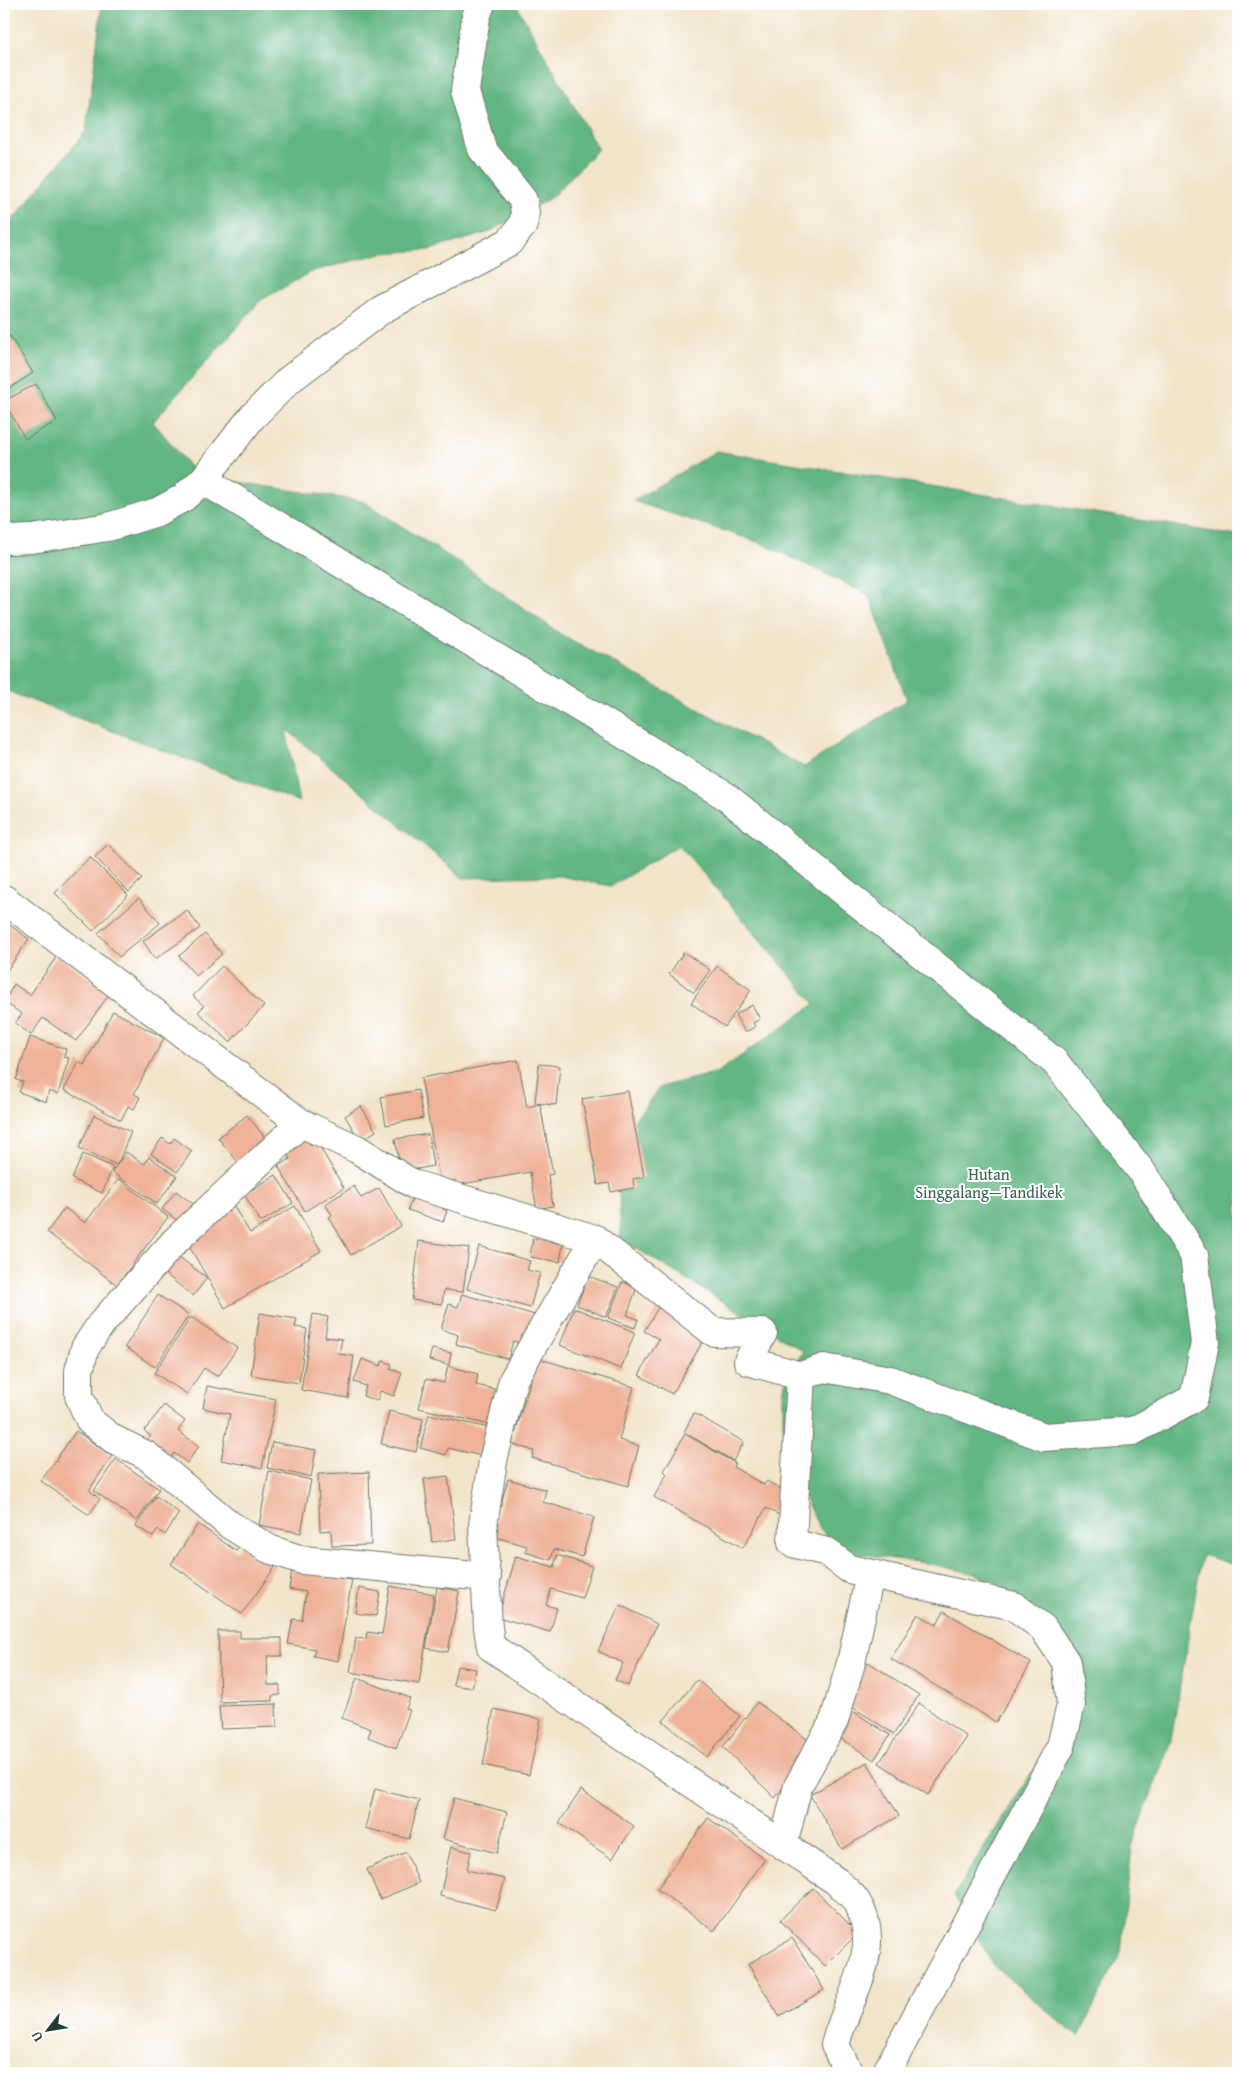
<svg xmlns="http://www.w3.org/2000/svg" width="1242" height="2077" font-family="'Gentium Book Plus',serif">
<rect width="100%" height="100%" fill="#fff"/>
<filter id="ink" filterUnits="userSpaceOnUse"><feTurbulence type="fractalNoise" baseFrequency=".02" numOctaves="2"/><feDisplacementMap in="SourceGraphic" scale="10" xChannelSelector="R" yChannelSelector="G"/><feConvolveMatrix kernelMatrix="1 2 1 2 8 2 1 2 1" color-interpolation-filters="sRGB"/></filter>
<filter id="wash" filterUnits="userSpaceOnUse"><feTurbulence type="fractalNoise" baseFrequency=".0096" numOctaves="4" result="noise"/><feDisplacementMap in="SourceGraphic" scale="20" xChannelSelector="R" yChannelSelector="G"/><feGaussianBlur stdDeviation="1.12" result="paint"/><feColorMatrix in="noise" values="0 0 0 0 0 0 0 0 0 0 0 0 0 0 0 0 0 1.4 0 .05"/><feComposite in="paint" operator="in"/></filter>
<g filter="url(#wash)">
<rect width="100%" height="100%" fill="#f2e4c9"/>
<!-- forest -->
<path fill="#62b682" stroke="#407a5b" d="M102,4H516L598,149L552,197L487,233L429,250L382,253L313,271L260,301L153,422L198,476L362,501L461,564L559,633L804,767L907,700L869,595L761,543L633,501L716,451L1238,536V1566L1202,1555L1171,1740L1132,1846L1121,1952L1078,2037L993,1965L954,1895L1049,1745L1061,1695L1062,1667L1036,1610L1001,1585L976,1574L931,1564L853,1553L831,1542L819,1527L803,1495L789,1458L783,1423V1392L786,1379L803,1351L621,1239L617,1143L660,1087L718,1072L815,1004L679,845L611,886L559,876L463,878L286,729L299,802L4,690V230L86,131Z"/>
<g id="blocks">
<!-- building -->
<g fill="#efb298">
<path d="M10,336L33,373L4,392V340Z"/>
<path d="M36,384L57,421L25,439L4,401Z"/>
<path d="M108,844L142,879L129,892L95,857Z"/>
<path d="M90,857L128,895L93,931L55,893Z"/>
<path d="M139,898L160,923L119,957L98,933Z"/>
<path d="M187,910L200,928L155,959L143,941Z"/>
<path d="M4,921L29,939L6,972L4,970Z"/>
<path d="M205,934L222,954L196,976L179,956Z"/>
<path d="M684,952L710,970L694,993L669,974Z"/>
<path d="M57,956L110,993L76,1041L43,1018L31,1035L15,1023L22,1014L4,1002L14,984L30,995Z"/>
<path d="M222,966L264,1006L230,1042L198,1012L204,1006L193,996Z"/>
<path d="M717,966L751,990L725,1027L691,1003Z"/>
<path d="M752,1005L760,1019L753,1023L755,1027L745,1032L735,1015Z"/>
<path d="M113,1011L164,1038L134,1094L140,1097L134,1109L128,1106L121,1120L64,1090L79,1062L84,1065Z"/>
<path d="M30,1037L66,1049L64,1057L69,1058L58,1094L49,1091L46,1102L19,1092L23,1082L16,1080Z"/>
<path d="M518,1060L527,1107L540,1104L553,1174L548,1175L553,1206L537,1209L530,1172L456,1185L455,1180L440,1182L421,1078Z"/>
<path d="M539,1064L560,1066L556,1105L535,1103Z"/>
<path d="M418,1090L423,1118L386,1125L381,1097Z"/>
<path d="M628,1091L644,1177L633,1179L634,1188L611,1192L609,1183L598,1185L582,1099Z"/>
<path d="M361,1106L376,1131L360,1141L345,1116Z"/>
<path d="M94,1115L131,1132L117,1165L79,1148Z"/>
<path d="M247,1115L270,1144L242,1167L218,1138Z"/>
<path d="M428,1134L433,1166L401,1172L395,1139Z"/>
<path d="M162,1138L170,1144L174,1138L192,1151L177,1172L151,1154Z"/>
<path d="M306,1138L311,1146L317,1142L344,1188L305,1211L278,1166L290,1159L285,1151Z"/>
<path d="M126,1152L144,1164L149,1157L177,1176L157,1204L112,1172Z"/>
<path d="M83,1154L113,1167L102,1193L72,1179Z"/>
<path d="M276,1175L293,1203L261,1222L244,1194Z"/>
<path d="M119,1179L168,1217L117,1285L47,1232L65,1208L85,1223Z"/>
<path d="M354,1186L361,1198L379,1188L401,1226L351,1255L329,1217L332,1215L325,1204Z"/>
<path d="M176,1191L196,1206L182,1224L162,1209Z"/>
<path d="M414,1192L445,1203L443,1209L447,1211L443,1222L408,1210Z"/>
<path d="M233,1205L250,1233L295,1206L321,1251L225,1308L186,1241Z"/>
<path d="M533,1238L563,1244L560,1262L530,1257Z"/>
<path d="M419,1241L469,1248L463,1292L444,1290L442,1304L412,1300Z"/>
<path d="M479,1246L530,1261L527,1270L540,1273L530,1308L467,1289Z"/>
<path d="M178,1256L207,1278L193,1296L164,1273Z"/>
<path d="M588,1276L618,1287L606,1317L577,1305Z"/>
<path d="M622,1282L637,1287L627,1315L638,1319L635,1328L608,1318Z"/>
<path d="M462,1294L535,1315L527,1345L513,1341L508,1359L456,1344L458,1335L441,1329L449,1304L458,1307Z"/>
<path d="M158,1295L189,1315L155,1367L125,1347Z"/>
<path d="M661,1303L709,1331L672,1394L639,1375L659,1339L644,1331Z"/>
<path d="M574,1308L635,1332L621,1369L560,1345Z"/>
<path d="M260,1313L297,1319L295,1327L307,1329L299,1383L251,1375Z"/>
<path d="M313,1314L328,1317L325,1337L342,1339L339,1354L354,1356L348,1398L301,1390Z"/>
<path d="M191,1317L237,1348L218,1377L204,1368L187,1394L154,1373Z"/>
<path d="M432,1349L451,1353L449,1365L429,1360Z"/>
<path d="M537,1358L634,1387L619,1440L639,1446L628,1486L532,1458L534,1451L512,1444Z"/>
<path d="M362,1359L381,1366L382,1361L392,1364L390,1369L402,1373L394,1396L380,1391L377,1401L363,1396L366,1386L354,1382Z"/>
<path d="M448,1366L478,1374L476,1385L498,1390L490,1425L419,1408L426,1379L444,1383Z"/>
<path d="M207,1386L276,1399L262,1468L221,1460L230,1414L203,1408Z"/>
<path d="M164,1405L185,1421L178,1431L199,1446L187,1463L174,1453L170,1459L146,1441L151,1436L144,1431Z"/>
<path d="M389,1411L423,1419L416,1452L381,1444Z"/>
<path d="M694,1413L744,1442L733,1461L684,1432Z"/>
<path d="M429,1414L489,1428L482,1456L448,1448L446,1455L420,1448Z"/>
<path d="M76,1431L112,1456L89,1490L100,1499L89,1515L41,1481Z"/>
<path d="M685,1434L735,1463L733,1467L764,1485L767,1481L793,1496L781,1516L766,1508L743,1548L654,1497L667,1474L664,1471Z"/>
<path d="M272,1442L316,1450L311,1477L267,1468Z"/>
<path d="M116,1459L159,1489L137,1521L94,1491Z"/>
<path d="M269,1471L311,1480L301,1533L259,1525Z"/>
<path d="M369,1472L371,1545L332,1546L331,1530L320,1531L318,1474Z"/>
<path d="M448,1476L456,1539L432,1542L424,1479Z"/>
<path d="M508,1479L546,1490L543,1502L594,1517L582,1557L554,1549L551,1560L525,1552L527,1546L492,1536Z"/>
<path d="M156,1496L179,1513L165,1535L158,1530L153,1537L136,1526Z"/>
<path d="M198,1524L236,1551L242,1544L275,1567L242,1614L171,1564Z"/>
<path d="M557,1555L592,1566L582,1598L551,1589L546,1605L557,1608L550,1632L498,1617L516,1556L554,1567Z"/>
<path d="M292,1570L352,1580L338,1661L313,1656L315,1649L288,1644L293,1619L302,1620L306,1592L289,1589Z"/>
<path d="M390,1586L434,1594L419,1684L350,1672L356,1638L366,1639L367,1632L382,1634Z"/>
<path d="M437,1587L459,1591L448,1652L426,1648Z"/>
<path d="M359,1588L380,1592L376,1616L355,1613Z"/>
<path d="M620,1605L657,1624L628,1686L615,1680L623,1663L598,1651Z"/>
<path d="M944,1611L1031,1663L996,1722L891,1659L918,1614L936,1625Z"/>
<path d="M218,1631H240V1638H282V1656H267L268,1685H280V1695L272,1696V1701L220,1702Z"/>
<path d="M868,1662L919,1695L894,1734L843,1701Z"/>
<path d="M457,1666L476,1669L472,1688L453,1685Z"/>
<path d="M357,1678L410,1698L406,1709L410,1710L396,1748L368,1737L371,1729L342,1718Z"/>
<path d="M697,1680L740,1716L707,1757L663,1721Z"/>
<path d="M757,1702L815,1745L775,1798L723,1747Z"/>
<path d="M919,1703L967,1737L928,1795L879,1763Z"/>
<path d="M276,1704L277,1727L221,1729L219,1706Z"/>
<path d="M848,1708L890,1735L874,1760L832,1733Z"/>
<path d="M494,1709L541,1719L529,1775L483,1765Z"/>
<path d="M867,1762L899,1816L842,1849L810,1795Z"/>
<path d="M375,1789L419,1800L409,1839L365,1828Z"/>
<path d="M581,1790L634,1826L612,1859L559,1823Z"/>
<path d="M454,1798L507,1812L497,1853L443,1839Z"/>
<path d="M708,1818L765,1859L714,1931L657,1889Z"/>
<path d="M451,1847L471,1852L467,1870L505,1879L496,1910L440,1896Z"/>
<path d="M406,1852L419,1883L380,1899L367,1869Z"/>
<path d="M813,1888L858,1933L825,1966L780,1920Z"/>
<path d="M792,1938L824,1990L779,2016L748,1964Z"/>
</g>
</g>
</g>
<g filter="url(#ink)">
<use href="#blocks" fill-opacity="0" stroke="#697768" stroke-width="1"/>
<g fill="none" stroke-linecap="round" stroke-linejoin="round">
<defs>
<g id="minor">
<path d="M203,480L724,795L1055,1062L1142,1172L1194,1255L1205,1343L1194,1398L1133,1431L1044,1437L890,1380L824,1368L801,1376"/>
<path d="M4,537L9,540L32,539L108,527L157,512L183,498L203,480L252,417L289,380L381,310L509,242L523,225L525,213L523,200L482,149L465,91L476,17L481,4"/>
<path d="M4,899L301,1123L357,1149L413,1184L595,1239L713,1332L763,1333L748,1361L801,1376L792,1543L827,1552L849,1569L1014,1606L1043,1628L1066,1662L1071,1705L1061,1746L886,2073"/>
<path d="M301,1123L174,1242L101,1324L85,1348L79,1371V1396L90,1421L113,1439L146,1455L230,1525L269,1549L302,1560L487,1577"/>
<path d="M595,1239L513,1380L493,1461L483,1525L488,1628L491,1647L836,1881C842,1887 851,1893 856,1901C886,1948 847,1998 835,2045L849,2073"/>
<path d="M783,1845L798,1786L834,1721L851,1663L870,1575"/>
</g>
</defs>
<!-- minor casing -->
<use href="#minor" stroke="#697768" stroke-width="30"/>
<!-- minor -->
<use href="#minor" stroke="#fff" stroke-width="28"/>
</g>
</g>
<g text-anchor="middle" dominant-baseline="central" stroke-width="4" stroke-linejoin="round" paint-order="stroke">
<!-- park labels -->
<g font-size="16" fill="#36634e" stroke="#fff">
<text x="989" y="1174">Hutan<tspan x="989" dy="18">Singgalang—Tandikek</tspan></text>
</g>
</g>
<!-- margin -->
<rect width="1242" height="2077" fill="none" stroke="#fff" stroke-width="20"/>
<!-- north arrow -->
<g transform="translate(48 2030) rotate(239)" stroke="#ffffff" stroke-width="4" paint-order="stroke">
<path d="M0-4L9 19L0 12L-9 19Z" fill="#1f3d34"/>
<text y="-8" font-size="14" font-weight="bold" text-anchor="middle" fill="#1f3d34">U</text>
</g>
</svg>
